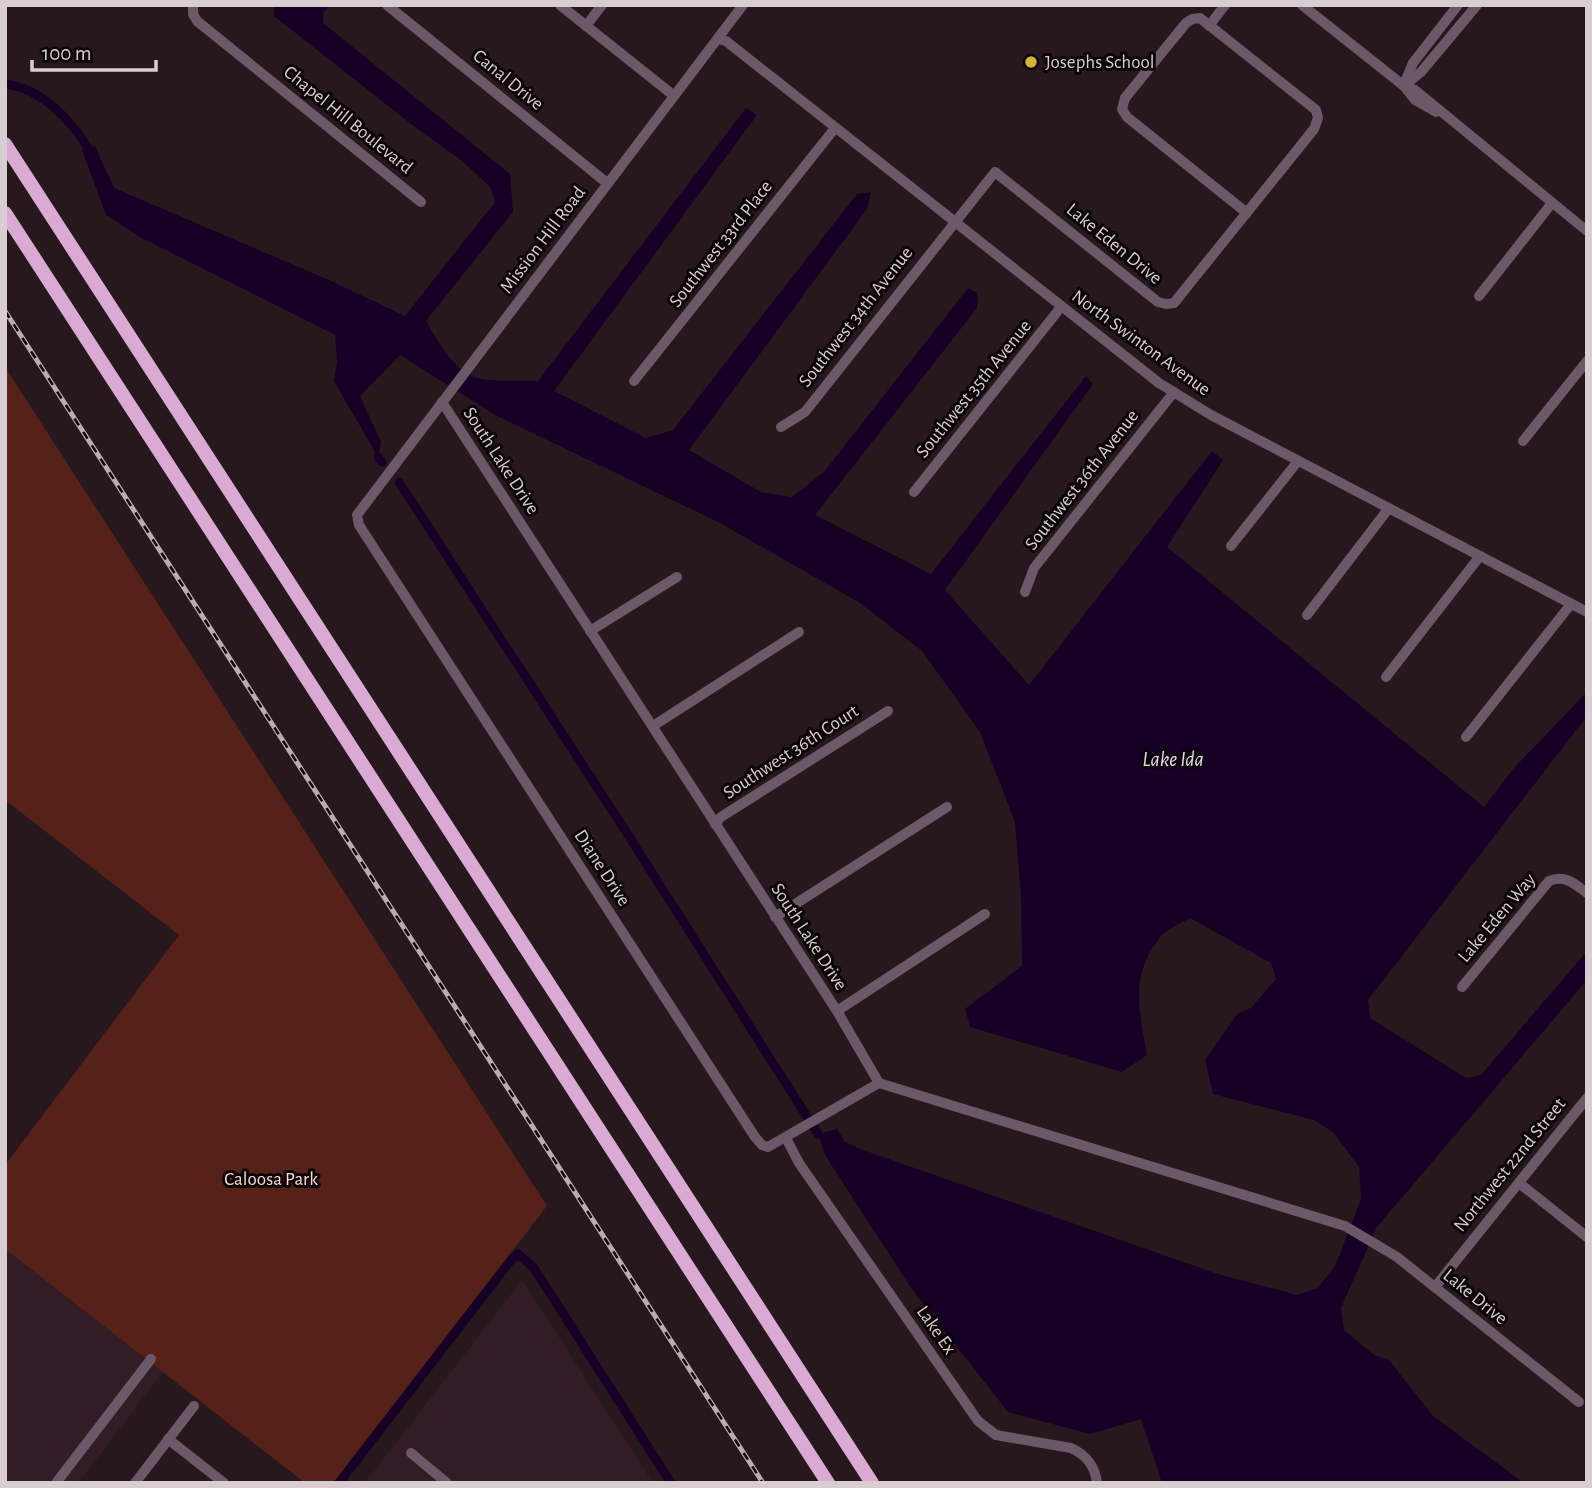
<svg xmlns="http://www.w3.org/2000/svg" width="1592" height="1488" font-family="'Alegreya Sans',sans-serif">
<rect width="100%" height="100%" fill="#27181e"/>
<!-- built -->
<g fill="#321c26">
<path d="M5,1249L163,1372L78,1483H5Z"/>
<path d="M522,1280L653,1483H365Z"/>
</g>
<!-- green -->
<path fill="#552118" d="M5,367L547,1206L333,1483H305L5,1249V1165L179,935L5,800Z"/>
<!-- water -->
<path fill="#170026" d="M274,5H330L323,13V23L510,174L513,212L426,321C437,340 454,372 477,378C494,382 520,380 538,381L746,108L757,115L554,391L646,438L673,430L857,194L871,192L867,209L689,450L761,492L792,497L824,472L968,288L978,293L977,308L815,515L931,574L1086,376L1093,384L945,590L1029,685L1212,451L1223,460L1167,547L1484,807L1514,768L1587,692V716L1368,1000L1370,1018L1466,1078L1481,1075L1587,951V980L1377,1227L1341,1308L1344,1330L1374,1355L1389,1360L1433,1416L1524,1483H1162L1141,1419L1090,1434L1008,1412L911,1288L825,1155L818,1134L837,1129L845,1142L863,1150L1218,1274L1297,1295L1318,1288L1336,1264L1361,1199L1359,1167L1334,1133L1314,1120L1213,1094L1205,1060L1238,1013L1251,1008L1276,979L1271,963L1190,918C1182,923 1169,928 1162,935C1129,975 1139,1008 1147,1055L1122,1072L970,1027L965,1009L1022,966L1021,895L1015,822L980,732L922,651L860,603L718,522L497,416L400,355L360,396L381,442L378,457L334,381L337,362L335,335L140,237L106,215L82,150L95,146L114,188L329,280L405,316L495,202L490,187L461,160L411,124L274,16Z"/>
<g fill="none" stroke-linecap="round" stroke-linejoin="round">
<!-- canal -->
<g stroke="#170026" stroke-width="9">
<path d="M5,84C41,88 70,119 88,148"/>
<path d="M378,457L382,462"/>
<path d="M399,482L623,827L818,1134"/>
<path d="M339,1483L511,1260L518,1254L534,1268L671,1483"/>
</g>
<!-- minor -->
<g stroke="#6b5869" stroke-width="10">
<path d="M193,5V14L197,21L421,202"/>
<path d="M387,5L607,183"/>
<path d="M560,5L673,95"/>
<path d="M743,5L357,515L359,525L755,1137L762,1145L768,1147L879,1083"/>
<path d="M1302,5L1404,86L1415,100L1436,112"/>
<path d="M586,26L602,5"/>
<path d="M1209,26L1225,5"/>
<path d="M718,39L726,41L1159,383L1211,415L1587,612"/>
<path d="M1405,82L1413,63L1458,5"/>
<path d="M1404,86L1415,90L1587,231"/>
<path d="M1404,86L1421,72L1477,5"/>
<path d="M1479,296L1552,203"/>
<path d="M634,381L835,128"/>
<path d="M442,402L837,1011L879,1083L1345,1226L1397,1257L1579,1402"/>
<path d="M781,427L805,412L995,172L1158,302L1166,304L1174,303L1314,129L1318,118L1316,110L1200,18L1192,19L1186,23L1125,98L1122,109L1127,117L1247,213"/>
<path d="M1523,441L1587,361"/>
<path d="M914,492L1061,307"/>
<path d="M1231,546L1298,461"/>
<path d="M1025,592L1034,568L1174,392"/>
<path d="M1307,615L1389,508"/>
<path d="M590,631L677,577"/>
<path d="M1386,677L1480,556"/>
<path d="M653,726L799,632"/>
<path d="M1466,737L1571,604"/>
<path d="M715,824L721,817L888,711"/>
<path d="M775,917L947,807"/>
<path d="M1462,987L1549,881C1565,874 1575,884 1587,893"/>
<path d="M837,1011L985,914"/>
<path d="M786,1138L799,1163L978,1421L996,1435L1071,1448C1086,1455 1095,1465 1097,1483"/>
<path d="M1519,1183L1587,1237"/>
<path d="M1435,1287L1587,1098"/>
<path d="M168,1439L224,1483"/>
<path d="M411,1453L447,1483"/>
<path d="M56,1483L151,1359"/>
<path d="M135,1483L194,1406"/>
</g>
<!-- highway -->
<g stroke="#daaad5" stroke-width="14">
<path d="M5,144L872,1483"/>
<path d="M5,213L828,1483"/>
</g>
<defs>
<path id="rail" d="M5,311L763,1483"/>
</defs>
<!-- rail casing -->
<use href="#rail" stroke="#b8adb1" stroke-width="5"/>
<!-- rail -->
<use href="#rail" stroke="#0b0508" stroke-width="2.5" stroke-dasharray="8" stroke-linecap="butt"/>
</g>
<!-- markers -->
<circle fill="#d5b534" stroke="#0b0508" stroke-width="2.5" cx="1031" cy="62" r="7"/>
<g text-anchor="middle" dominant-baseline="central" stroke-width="6" stroke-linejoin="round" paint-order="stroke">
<!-- poi labels -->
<g font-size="19" fill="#d8ced2" stroke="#0b0508" text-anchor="start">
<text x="1045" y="62">Josephs School</text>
</g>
<!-- street labels -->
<g font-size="19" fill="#d8ced2" stroke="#0b0508">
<text transform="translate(508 80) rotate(39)">Canal Drive</text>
<text transform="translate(348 120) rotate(39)">Chapel Hill Boulevard</text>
<text transform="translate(543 240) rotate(-53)">Mission Hill Road</text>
<text transform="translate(721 244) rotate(-52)">Southwest 33rd Place</text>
<text transform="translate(1114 244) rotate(39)">Lake Eden Drive</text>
<text transform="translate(856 317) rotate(-52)">Southwest 34th Avenue</text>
<text transform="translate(1141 343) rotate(36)">North Swinton Avenue</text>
<text transform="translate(974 389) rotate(-51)">Southwest 35th Avenue</text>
<text transform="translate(501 461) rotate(57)">South Lake Drive</text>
<text transform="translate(1082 480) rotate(-52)">Southwest 36th Avenue</text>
<text transform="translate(791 752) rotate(-33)">Southwest 36th Court</text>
<text transform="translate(602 868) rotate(57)">Diane Drive</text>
<text transform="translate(1497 918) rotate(-50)">Lake Eden Way</text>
<text transform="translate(809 937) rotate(57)">South Lake Drive</text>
<text transform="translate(1510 1165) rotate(-51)">Northwest 22nd Street</text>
<text transform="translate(1475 1297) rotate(39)">Lake Drive</text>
<text transform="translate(936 1330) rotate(55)">Lake Ex</text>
</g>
<!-- park labels -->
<g font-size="19" fill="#fed8d0" stroke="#0b0508">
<text x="271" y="1179">Caloosa Park</text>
</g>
<!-- water labels -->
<g font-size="21" font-style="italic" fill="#e8d8f6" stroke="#0b0508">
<text x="1173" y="759">Lake Ida</text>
</g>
</g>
<!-- border -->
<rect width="1592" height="1488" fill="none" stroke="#d8ced2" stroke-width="14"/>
<!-- scale -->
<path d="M32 60v10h124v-10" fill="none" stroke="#d8ced2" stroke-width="3.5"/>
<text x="42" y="60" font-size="21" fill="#d8ced2" stroke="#0b0508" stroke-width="5" paint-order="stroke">100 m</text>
</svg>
